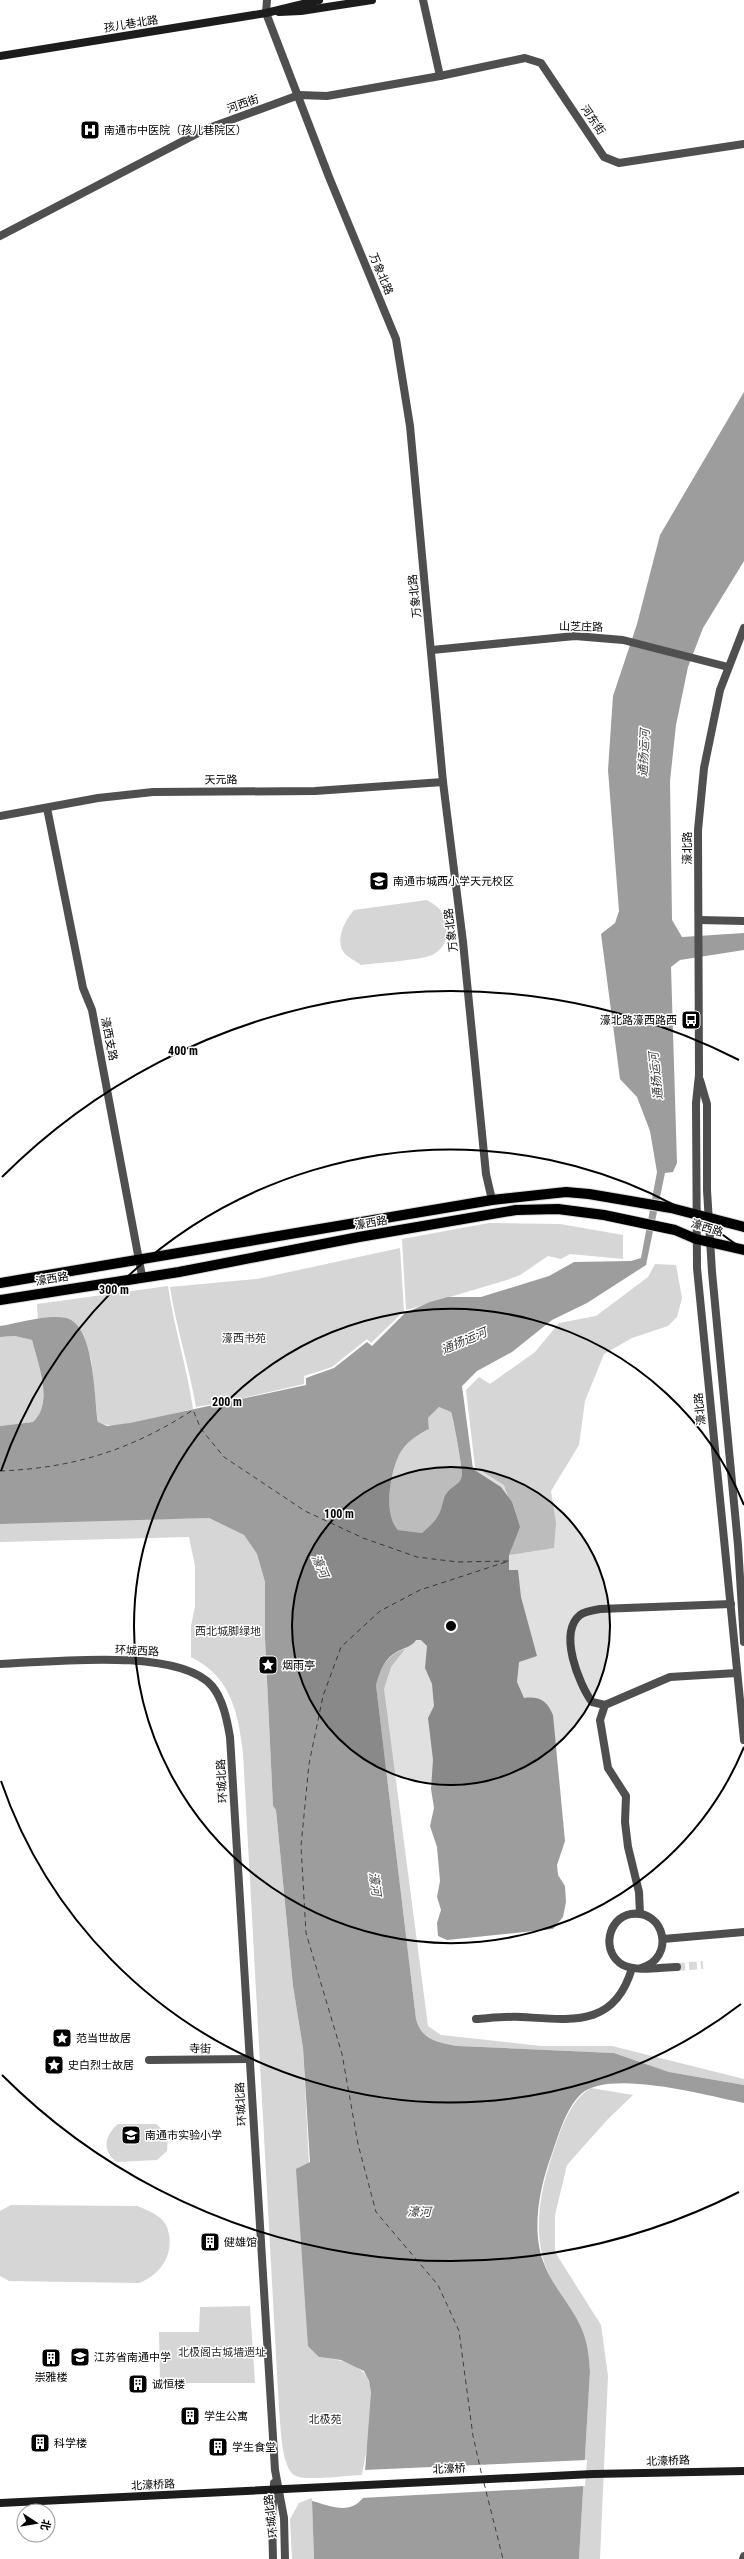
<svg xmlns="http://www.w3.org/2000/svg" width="744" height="2559" font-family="'Roboto Condensed','Noto Sans SC',sans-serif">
<rect width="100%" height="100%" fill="#fff"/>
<!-- green -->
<g fill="#d6d6d6">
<path d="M427,900C438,906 448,915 447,928C447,940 444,948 434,954C426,960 375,963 361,965C356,961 349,958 345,954C334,941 345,920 354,910Z"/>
<path d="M489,1223L560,1224L623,1235V1259L570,1254L561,1259L548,1256L520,1275L507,1280L406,1310L402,1239Z"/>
<path d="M400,1248L404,1311L371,1343L367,1339L332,1367L304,1376V1384L226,1402L196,1407C189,1366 176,1327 170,1287L257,1279Z"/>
<path d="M655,1264L676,1265L682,1298L677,1317L668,1326L632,1338L604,1354L585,1401L579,1445L551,1491L556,1523L554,1548L509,1555L519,1527L504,1485L475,1467L466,1390L479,1377L490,1384L535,1352L559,1323L596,1316L648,1277Z"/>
<path d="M168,1286C174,1328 187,1367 193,1409C173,1413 115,1433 98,1422L97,1416L91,1359L81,1331L49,1318L38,1320L37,1304Z"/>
<path d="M15,1336L32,1340C38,1364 54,1403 33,1422L0,1426V1337Z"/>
<path d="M439,1407L451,1412C453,1416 463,1472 462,1476C460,1485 450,1487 446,1494C443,1498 443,1504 441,1509C438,1519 430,1526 422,1533L398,1530C383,1514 390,1474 399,1455C405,1442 417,1436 429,1429L428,1418Z"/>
<path d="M209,1518L244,1535L257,1554L265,1582V1638L273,1806L276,1810L293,1986L303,2048L319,2357C334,2359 350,2361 362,2371C381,2385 366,2453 362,2475C349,2475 303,2482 294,2475C281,2466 281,2426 279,2410L243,1753C238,1712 231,1677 191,1657V1626L195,1606V1566L189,1537L0,1542V1524L8,1522Z"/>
<path d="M405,1649L391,1667L384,1689L428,2026L441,2035L541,2046H612L744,2079V2085L669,2072L614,2053L458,2046C439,2043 421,2040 416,2019L376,1685C380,1668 387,1655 405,1649Z"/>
<path d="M591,2088L633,2095L607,2120L567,2165L555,2215V2252L601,2325L608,2376L600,2559H579L590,2371C587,2329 573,2319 554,2285C529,2241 539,2192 555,2147C562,2126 571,2100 591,2088Z"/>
<path d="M118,2124H156L168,2134L167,2151L157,2160L117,2162C101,2151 105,2135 118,2124Z"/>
<path d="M11,2205L137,2206C147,2210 162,2215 167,2227C176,2252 162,2274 139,2283L9,2281L0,2276V2211Z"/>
<path d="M250,2306L255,2383H160L159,2332H199L200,2307Z"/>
<path d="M312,2498L314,2559H292L290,2519L299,2503Z"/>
</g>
<!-- water -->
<path fill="#9d9d9d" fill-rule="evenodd" d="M744,392V561L703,628L688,667L676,725L670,781L672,920L682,937L744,933V950L680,960L671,967L677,1163L673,1172L665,1173L646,1265L587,1303L552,1320L512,1352L477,1371L462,1386L473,1469L501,1487L512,1502L520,1527L509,1555V1570H518L521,1597L537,1656L519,1662L517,1682L524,1698C540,1696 547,1701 553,1715L565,1841L557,1865L558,1875L565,1886L566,1902L563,1917L553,1929L447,1940L438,1936L437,1923L441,1910L437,1897L440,1881L437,1847L430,1826L434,1808L431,1789L433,1760L428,1718L434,1706L432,1684L425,1668L427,1646L421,1640H416C413,1646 404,1648 398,1651C384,1658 380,1671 376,1685L416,2019C421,2040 439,2043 458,2046L614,2053L669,2072L744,2085V2103C709,2096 609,2068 581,2094C564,2110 557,2141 549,2162C539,2191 532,2231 543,2261C552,2288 575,2308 584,2335C588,2347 589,2358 590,2371L579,2559H314L312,2501C331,2506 349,2515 363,2498L371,2393L369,2381L364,2371L341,2360L319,2357L308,2346L296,2169L310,2162L303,2048L293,1986L276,1810L273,1806L265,1638V1582L257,1554L244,1535L209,1518L0,1524V1426L33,1422C54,1403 38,1364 32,1340L15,1336L0,1337V1326C20,1323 47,1314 66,1318C95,1325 94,1399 98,1422L107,1426L130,1423L306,1385V1378L334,1368L367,1342L372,1346L405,1313L430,1302L448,1297H481L549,1276L574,1262L631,1261L641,1258L657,1172L650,1131L637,1097L620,1079L601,934L615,923L619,911L608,770L613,696L637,624L660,535ZM439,1407L451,1412C453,1416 463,1472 462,1476C460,1485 450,1487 446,1494C443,1498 443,1504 441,1509C438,1519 430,1526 422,1533L398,1530C383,1514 390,1474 399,1455C405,1443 417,1435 429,1429L428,1418Z"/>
<!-- pier -->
<path fill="#fff" d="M587,2460L585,2486L361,2498L364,2470Z"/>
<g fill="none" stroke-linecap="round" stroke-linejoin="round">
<!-- ferry -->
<g stroke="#3e3e3e" stroke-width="1" stroke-dasharray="5 4" stroke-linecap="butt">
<path d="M0,1471C74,1468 131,1450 193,1410L201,1429L224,1457L305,1511L363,1538L417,1557L458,1562L509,1561L420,1590L380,1611L341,1647L323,1696L309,1764L301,1846L306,1933L342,2054L358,2144L376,2212L438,2285L459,2331L473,2436L482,2476"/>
<path d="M484,2483L503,2559"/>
</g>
<!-- minor-tunnel -->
<path stroke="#d9d9d9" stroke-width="8" stroke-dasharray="8 4" stroke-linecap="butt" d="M677,1967L703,1965"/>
<defs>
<g id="primary">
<path d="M0,1283L492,1200L566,1192L589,1194L671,1208L744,1227"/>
<path d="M0,1300L179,1272L359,1237L516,1210L558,1209L604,1215L675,1230L696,1239L744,1250"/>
</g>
</defs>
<!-- primary casing -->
<use href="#primary" stroke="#dbdbdb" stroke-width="12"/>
<!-- minor -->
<g stroke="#4f4f4f" stroke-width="8">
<path d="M266,13L329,177L396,339L410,426L443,782L463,942L486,1174L492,1200"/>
<path d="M440,76L525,58L541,63L604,157L619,163L744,144"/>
<path d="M0,236L206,129L299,95L327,96L440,76L423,0"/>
<path d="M432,650L575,636L623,640L728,667"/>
<path d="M47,808L83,988L92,1010L142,1276"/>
<path d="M0,816L98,798L153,792L315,791L443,782"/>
<path d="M699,920L744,921"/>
<path d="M605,1705L592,1702C579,1684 558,1633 580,1615C584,1612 594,1610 600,1609L731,1604"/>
<path d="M640,1914L639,1892L628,1847L625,1822L626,1796L608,1768L600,1720L605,1705L670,1677L737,1673"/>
<path d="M663,1939L744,1932"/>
<path d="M641,1968C676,1958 665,1909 631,1914C607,1918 601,1953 623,1965C637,1972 662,1967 677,1967"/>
<path d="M476,2019C491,2018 507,2016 522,2017C573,2020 615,2027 632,1968"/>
<path d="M149,2060L250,2059"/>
</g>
<!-- tertiary -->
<g stroke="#4f4f4f" stroke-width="8">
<path d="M266,13L267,0"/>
<path d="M744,628L720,690L704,768L698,830L699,1075L696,1103L697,1268L744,1740"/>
<path d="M700,1080L707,1104V1190L712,1272L738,1545L744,1642"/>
<path d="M0,1664C50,1662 178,1647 212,1686C223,1699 227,1720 230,1737L275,2470L284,2518L285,2559"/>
<path d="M273,2559L272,2518L274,2483"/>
<path d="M743,2559L744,2556"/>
</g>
<!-- secondary -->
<g stroke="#1c1c1c" stroke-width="8">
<path d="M279,12L301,11L372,0"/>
<path d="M0,56L266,13L319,0"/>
<path d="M0,2503L593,2474L744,2471"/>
</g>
<!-- primary -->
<use href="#primary" stroke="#000" stroke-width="10"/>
</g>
<!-- distance rings -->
<circle cx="451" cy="1626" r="159" fill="#000" fill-opacity=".12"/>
<g fill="none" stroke="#000" stroke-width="2">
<circle cx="451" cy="1626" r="159"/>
<path d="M744 1747A317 317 0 1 1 744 1505"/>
<path d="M741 2004A476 476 0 0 1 1 1781M1 1471A476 476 0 0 1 741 1248"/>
<path d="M739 2192A635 635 0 0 1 2 2075M2 1177A635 635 0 0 1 739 1060"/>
</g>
<!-- icons -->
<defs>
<symbol id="hospital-square" viewBox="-11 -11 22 22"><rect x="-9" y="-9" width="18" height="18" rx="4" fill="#000" stroke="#fff"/><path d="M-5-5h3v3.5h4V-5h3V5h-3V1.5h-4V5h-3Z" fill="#fff"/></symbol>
<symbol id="school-square" viewBox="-11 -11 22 22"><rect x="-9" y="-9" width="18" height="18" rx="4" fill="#000" stroke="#fff"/><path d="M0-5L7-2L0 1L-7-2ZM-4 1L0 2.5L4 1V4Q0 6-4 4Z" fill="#fff"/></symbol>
<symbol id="bus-square" viewBox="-11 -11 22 22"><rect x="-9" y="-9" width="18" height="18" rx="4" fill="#000" stroke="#fff"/><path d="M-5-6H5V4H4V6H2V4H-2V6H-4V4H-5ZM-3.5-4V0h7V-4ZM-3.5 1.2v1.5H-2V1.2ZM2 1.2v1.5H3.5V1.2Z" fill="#fff"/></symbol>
<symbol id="sight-square" viewBox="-11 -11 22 22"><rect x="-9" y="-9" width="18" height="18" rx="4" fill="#000" stroke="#fff"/><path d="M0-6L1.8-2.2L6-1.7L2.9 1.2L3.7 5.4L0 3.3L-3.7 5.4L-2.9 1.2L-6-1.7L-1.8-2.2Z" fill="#fff"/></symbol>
<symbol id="building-square" viewBox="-11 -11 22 22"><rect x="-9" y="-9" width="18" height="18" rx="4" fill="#000" stroke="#fff"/><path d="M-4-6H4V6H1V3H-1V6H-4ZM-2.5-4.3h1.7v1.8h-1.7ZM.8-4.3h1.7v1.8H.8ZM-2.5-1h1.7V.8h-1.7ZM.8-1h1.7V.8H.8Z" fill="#fff"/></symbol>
</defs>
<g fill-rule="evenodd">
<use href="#hospital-square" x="79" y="119" width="22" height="22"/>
<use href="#school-square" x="368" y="870" width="22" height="22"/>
<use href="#bus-square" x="680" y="1009" width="22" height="22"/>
<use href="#sight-square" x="257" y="1654" width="22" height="22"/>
<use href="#sight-square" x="51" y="2027" width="22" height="22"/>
<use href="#sight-square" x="43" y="2054" width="22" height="22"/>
<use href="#school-square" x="120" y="2124" width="22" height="22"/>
<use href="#building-square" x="199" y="2231" width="22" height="22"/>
<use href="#school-square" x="69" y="2346" width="22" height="22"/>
<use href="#building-square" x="40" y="2347" width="22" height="22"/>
<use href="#building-square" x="127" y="2373" width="22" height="22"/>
<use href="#building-square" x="179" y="2405" width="22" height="22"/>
<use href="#building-square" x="29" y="2432" width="22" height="22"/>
<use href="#building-square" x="207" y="2436" width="22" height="22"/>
</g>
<g text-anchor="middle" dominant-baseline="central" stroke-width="3" stroke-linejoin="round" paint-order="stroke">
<!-- street labels -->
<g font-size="11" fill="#000" stroke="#fff">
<text transform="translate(131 24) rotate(-9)">孩儿巷北路</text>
<text transform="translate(243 104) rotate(-19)">河西街</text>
<text transform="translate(593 120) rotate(56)">河东街</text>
<text transform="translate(381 274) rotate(67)">万象北路</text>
<text transform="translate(415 596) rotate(-96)">万象北路</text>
<text transform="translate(581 627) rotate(1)">山芝庄路</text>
<text transform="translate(221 780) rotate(-1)">天元路</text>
<text transform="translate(687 848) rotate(-90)">濠北路</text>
<text transform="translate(451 930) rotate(-97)">万象北路</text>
<text transform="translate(109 1039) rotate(79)">濠西支路</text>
<text transform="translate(371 1223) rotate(-10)">濠西路</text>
<text transform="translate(707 1228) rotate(17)">濠西路</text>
<text transform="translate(52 1279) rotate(-9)">濠西路</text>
<text transform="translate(700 1409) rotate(-96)">濠北路</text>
<text transform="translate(137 1651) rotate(3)">环城西路</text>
<text transform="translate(222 1781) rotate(-93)">环城北路</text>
<text transform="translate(200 2049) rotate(1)">寺街</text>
<text transform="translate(241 2104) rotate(-93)">环城北路</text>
<text transform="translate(668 2461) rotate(-2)">北濠桥路</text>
<text transform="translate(449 2469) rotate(-3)">北濠桥</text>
<text transform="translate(153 2485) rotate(-3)">北濠桥路</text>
<text transform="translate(271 2516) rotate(-97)">环城北路</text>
</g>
<!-- poi labels -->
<g font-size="11" fill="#000" stroke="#fff" text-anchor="start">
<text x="104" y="130">南通市中医院（孩儿巷院区）</text>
<text x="393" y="881">南通市城西小学天元校区</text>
<text x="677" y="1020" text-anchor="end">濠北路濠西路西</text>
<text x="282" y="1665">烟雨亭</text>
<text x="76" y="2038">范当世故居</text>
<text x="68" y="2065">史白烈士故居</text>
<text x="145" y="2135">南通市实验小学</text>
<text x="224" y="2242">健雄馆</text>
<text x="94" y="2357">江苏省南通中学</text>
<text x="51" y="2377" text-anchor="middle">崇雅楼</text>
<text x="152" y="2384">诚恒楼</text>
<text x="204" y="2416">学生公寓</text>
<text x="54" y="2443">科学楼</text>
<text x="232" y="2447">学生食堂</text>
</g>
<!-- park labels -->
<g font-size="11" fill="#2d2d2d" stroke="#fff">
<text x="244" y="1338">濠西书苑</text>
<text x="228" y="1631">西北城脚绿地</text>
<text x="222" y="2352">北极阁古城墙遗址</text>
<text x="325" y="2419">北极苑</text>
</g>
<!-- water labels -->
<g font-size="12" font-style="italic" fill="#3e3e3e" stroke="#fff">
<text transform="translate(644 753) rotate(-87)">通扬运河</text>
<text transform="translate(656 1076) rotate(-96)">通扬运河</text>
<text transform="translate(464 1341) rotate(-23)">通扬运河</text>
<text transform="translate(320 1566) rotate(66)">濠河</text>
<text transform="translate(375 1884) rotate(82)">濠河</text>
<text x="419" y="2212">濠河</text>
</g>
</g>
<circle cx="451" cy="1626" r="6" fill="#000" stroke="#fff" stroke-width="2"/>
<g font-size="12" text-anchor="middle" font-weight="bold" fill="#000" stroke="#fff" stroke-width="3" stroke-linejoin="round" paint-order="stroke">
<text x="183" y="1055">400 m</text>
<text x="114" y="1294">300 m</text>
<text x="227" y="1406">200 m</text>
<text x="339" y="1518">100 m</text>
</g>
<!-- north arrow -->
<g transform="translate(36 2523) rotate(102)"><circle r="19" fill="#ffffff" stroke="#999999"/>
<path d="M0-3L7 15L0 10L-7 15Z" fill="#000000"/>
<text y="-6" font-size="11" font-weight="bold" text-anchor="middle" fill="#000000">北</text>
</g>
</svg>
